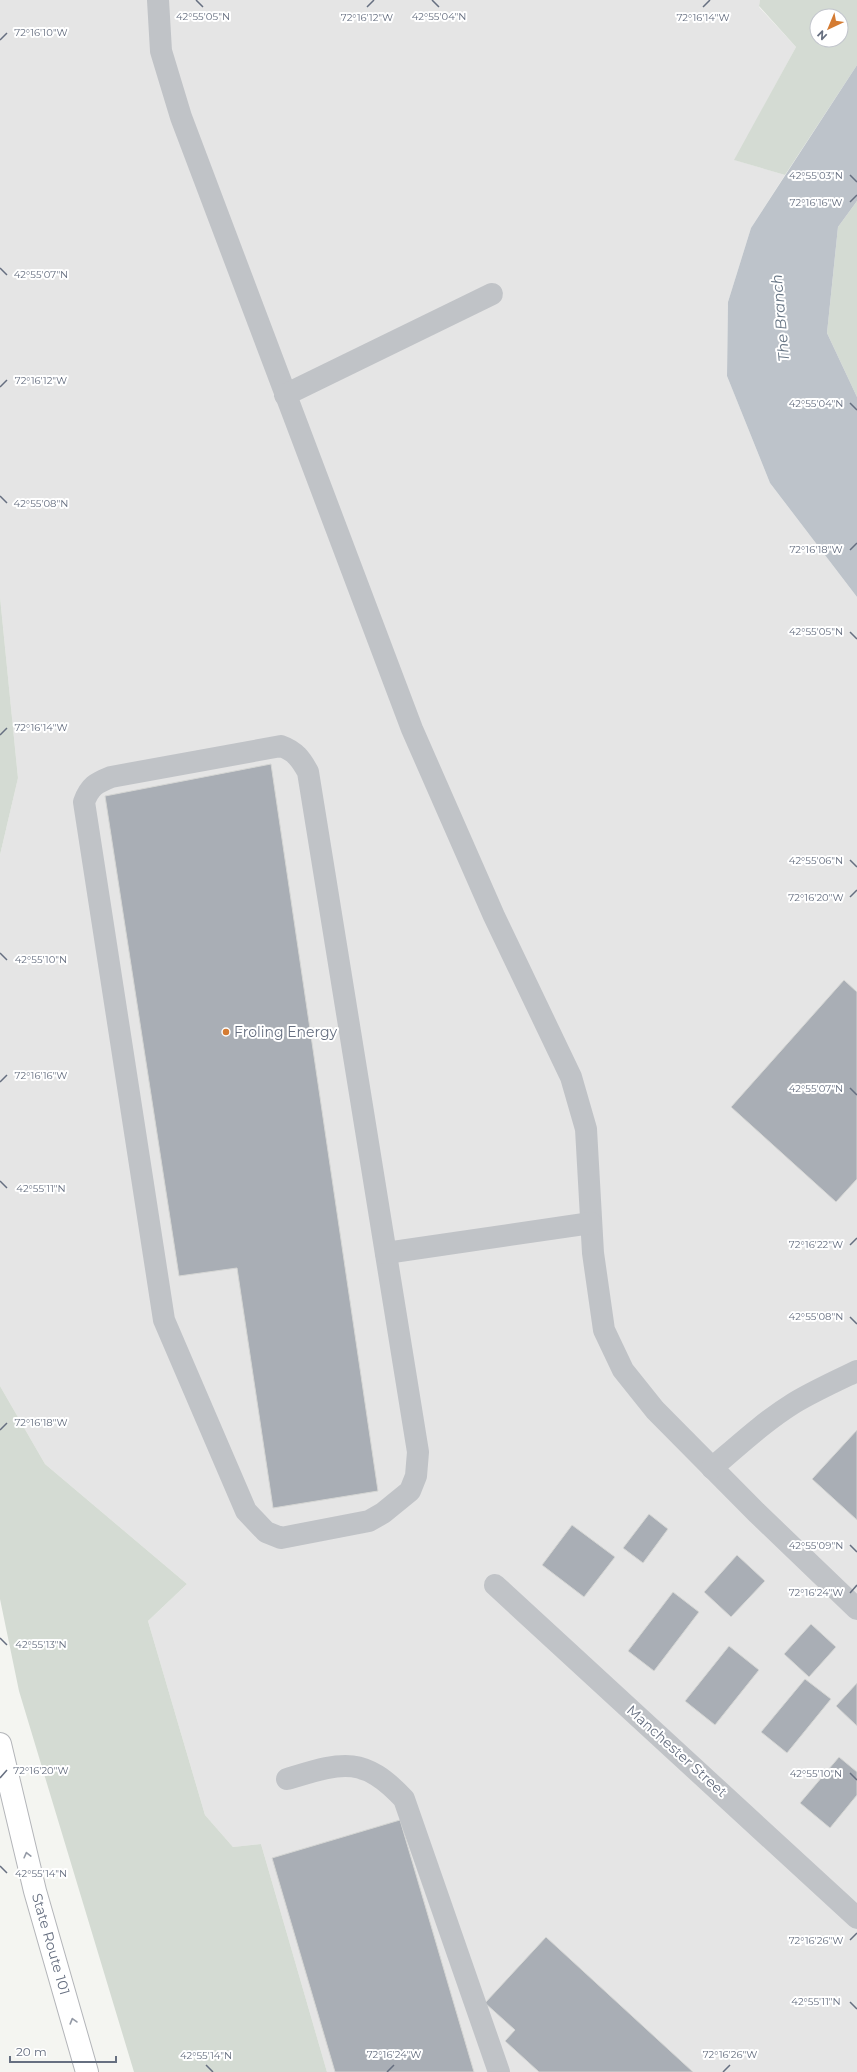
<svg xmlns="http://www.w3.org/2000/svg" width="857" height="2072" font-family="Montserrat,sans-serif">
<rect width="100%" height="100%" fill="#f4f5f1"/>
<!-- built -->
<path fill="#e5e5e5" d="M0,0H760L759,7L796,47L735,160L785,175L751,228L728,302L727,376L770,483L857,597V2072H327L261,1844L233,1847L205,1815L148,1621L187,1584L45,1464L0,1386V855L18,778L0,597Z"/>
<!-- green -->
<g fill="#d4dbd3" fill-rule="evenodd">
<path d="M760,0H857V65L785,175L734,160L796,47L759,6ZM817,16H841V40H817Z"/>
<path d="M857,201V397L827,333L838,227Z"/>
<path d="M0,597L18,778L0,855Z"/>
<path d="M0,1386L45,1464L187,1584L148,1621L205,1815L233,1847L261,1844L327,2072H134L19,1691L0,1599Z"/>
</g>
<!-- water -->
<path fill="#bdc3ca" d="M857,65V201L838,227L827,333L857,397V597L770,483L727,376L728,302L751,228Z"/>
<!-- building -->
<g fill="#a9aeb5" stroke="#d5d6d4">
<path d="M271,764L378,1491L273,1508L237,1268L179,1276L105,796Z"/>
<path d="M844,980L857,992V1179L836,1202L731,1107Z"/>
<path d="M857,1430V1520L812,1479Z"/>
<path d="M649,1514L668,1529L643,1563L623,1548Z"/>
<path d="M572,1525L615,1557L584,1597L542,1565Z"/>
<path d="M737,1555L765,1581L731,1617L704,1592Z"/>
<path d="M673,1592L699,1612L654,1671L628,1651Z"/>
<path d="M811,1624L836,1647L809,1677L784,1654Z"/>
<path d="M729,1646L759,1670L715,1725L685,1701Z"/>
<path d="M805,1679L831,1699L787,1753L761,1732Z"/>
<path d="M857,1683V1726L836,1706Z"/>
<path d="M839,1757L857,1772V1795L830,1828L800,1803Z"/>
<path d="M400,1820L474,2072H335L272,1858Z"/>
<path d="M546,1937L693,2072H539L505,2041L515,2030L485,2003Z"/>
</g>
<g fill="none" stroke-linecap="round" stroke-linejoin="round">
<defs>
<path id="highway" d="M0,1744L35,1891L87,2072"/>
</defs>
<!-- highway casing -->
<use href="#highway" stroke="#b3b5b9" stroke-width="24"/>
<!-- minor -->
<g stroke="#c0c3c7" stroke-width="22">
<path d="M158,0L161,51L181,117L412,729L494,916L571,1077L586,1129L593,1253L604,1330L623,1370L655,1410L756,1512L857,1609"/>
<path d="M285,395L492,294"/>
<path d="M281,746C295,751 301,759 308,772L418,1452L416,1476L410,1491L383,1513L369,1521L281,1538L266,1532L246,1511L164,1320L84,802C90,786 96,783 111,777Z"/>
<path d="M386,1253L591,1223"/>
<path d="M712,1468C739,1445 765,1421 794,1403C814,1391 836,1381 857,1371"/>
<path d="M495,1585L857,1918"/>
<path d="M287,1779C341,1763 362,1754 404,1799L499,2072"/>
</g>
<!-- highway -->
<use href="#highway" stroke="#fff" stroke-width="22"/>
</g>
<!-- one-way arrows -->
<defs><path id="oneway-chevron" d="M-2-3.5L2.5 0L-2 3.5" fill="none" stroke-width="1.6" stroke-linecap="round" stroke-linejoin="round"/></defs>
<g stroke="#949aa6">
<use href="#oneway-chevron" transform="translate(27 1855) rotate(-104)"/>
<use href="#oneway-chevron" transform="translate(73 2021) rotate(-106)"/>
</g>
<!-- ticks -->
<path fill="none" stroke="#666f80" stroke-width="1.5" d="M196,0L203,7M432,0L439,7M367,7L374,0M703,7L710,0M0,40L7,33M850,175L857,182M850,202L857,195M0,268L7,275M0,387L7,380M850,403L857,410M0,496L7,503M850,550L857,543M850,632L857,639M0,735L7,728M850,860L857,867M850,897L857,890M0,953L7,960M0,1082L7,1075M850,1088L857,1095M0,1181L7,1188M850,1245L857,1238M850,1317L857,1324M0,1430L7,1423M850,1545L857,1552M850,1593L857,1585M0,1638L7,1645M850,1773L857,1780M0,1778L7,1770M0,1866L7,1873M850,1940L857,1933M850,2002L857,2009M206,2065L213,2072M387,2072L394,2065M723,2072L730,2065"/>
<!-- markers -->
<circle fill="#d47b32" stroke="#fff" stroke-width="1.5" cx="226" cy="1032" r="4"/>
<g text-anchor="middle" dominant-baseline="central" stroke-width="4" stroke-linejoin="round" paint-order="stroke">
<!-- poi labels -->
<g font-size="14" fill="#666f80" stroke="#fff" text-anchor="start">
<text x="234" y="1032">Froling Energy</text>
</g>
<!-- street labels -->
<g font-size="14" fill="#666f80" stroke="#fff">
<text transform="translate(677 1751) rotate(42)">Manchester Street</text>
<text transform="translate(51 1944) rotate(74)">State Route 101</text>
</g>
<!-- water labels -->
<g font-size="15" font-style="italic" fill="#677584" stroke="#fff">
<text transform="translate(780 318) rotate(-95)">The Branch</text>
</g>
</g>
<g font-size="10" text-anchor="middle" fill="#666f80" stroke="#fff" stroke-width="4" stroke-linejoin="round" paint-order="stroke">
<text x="203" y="20">42°55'05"N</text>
<text x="439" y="20">42°55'04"N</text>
<text x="367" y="21">72°16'12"W</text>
<text x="703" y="21">72°16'14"W</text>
<text x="41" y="36">72°16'10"W</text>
<text x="816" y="179">42°55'03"N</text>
<text x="816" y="206">72°16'16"W</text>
<text x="41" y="278">42°55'07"N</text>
<text x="41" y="384">72°16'12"W</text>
<text x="816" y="407">42°55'04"N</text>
<text x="41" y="507">42°55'08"N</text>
<text x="816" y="553">72°16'18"W</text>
<text x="816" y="635">42°55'05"N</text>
<text x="41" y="731">72°16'14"W</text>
<text x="816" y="864">42°55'06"N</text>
<text x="816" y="901">72°16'20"W</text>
<text x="41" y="963">42°55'10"N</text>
<text x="41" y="1079">72°16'16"W</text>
<text x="816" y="1092">42°55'07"N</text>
<text x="41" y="1192">42°55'11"N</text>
<text x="816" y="1248">72°16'22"W</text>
<text x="816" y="1320">42°55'08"N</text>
<text x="41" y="1426">72°16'18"W</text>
<text x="816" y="1549">42°55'09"N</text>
<text x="816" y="1596">72°16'24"W</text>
<text x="41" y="1648">42°55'13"N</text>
<text x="41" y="1774">72°16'20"W</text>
<text x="816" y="1777">42°55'10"N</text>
<text x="41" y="1877">42°55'14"N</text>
<text x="816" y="1944">72°16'26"W</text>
<text x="816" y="2005">42°55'11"N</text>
<text x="394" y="2058">72°16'24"W</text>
<text x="730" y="2058">72°16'26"W</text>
<text x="206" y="2059">42°55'14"N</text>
</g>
<!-- north arrow -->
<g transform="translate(829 28) rotate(224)"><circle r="19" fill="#ffffff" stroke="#c2c5cc"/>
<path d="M0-3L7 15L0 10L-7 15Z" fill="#d47b32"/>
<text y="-6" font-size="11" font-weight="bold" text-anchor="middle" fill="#666f80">N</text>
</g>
<!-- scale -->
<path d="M10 2056v6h106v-6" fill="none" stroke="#666f80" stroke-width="2"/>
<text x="16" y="2056" font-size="12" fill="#666f80" stroke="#ffffff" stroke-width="3" paint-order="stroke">20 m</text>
</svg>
